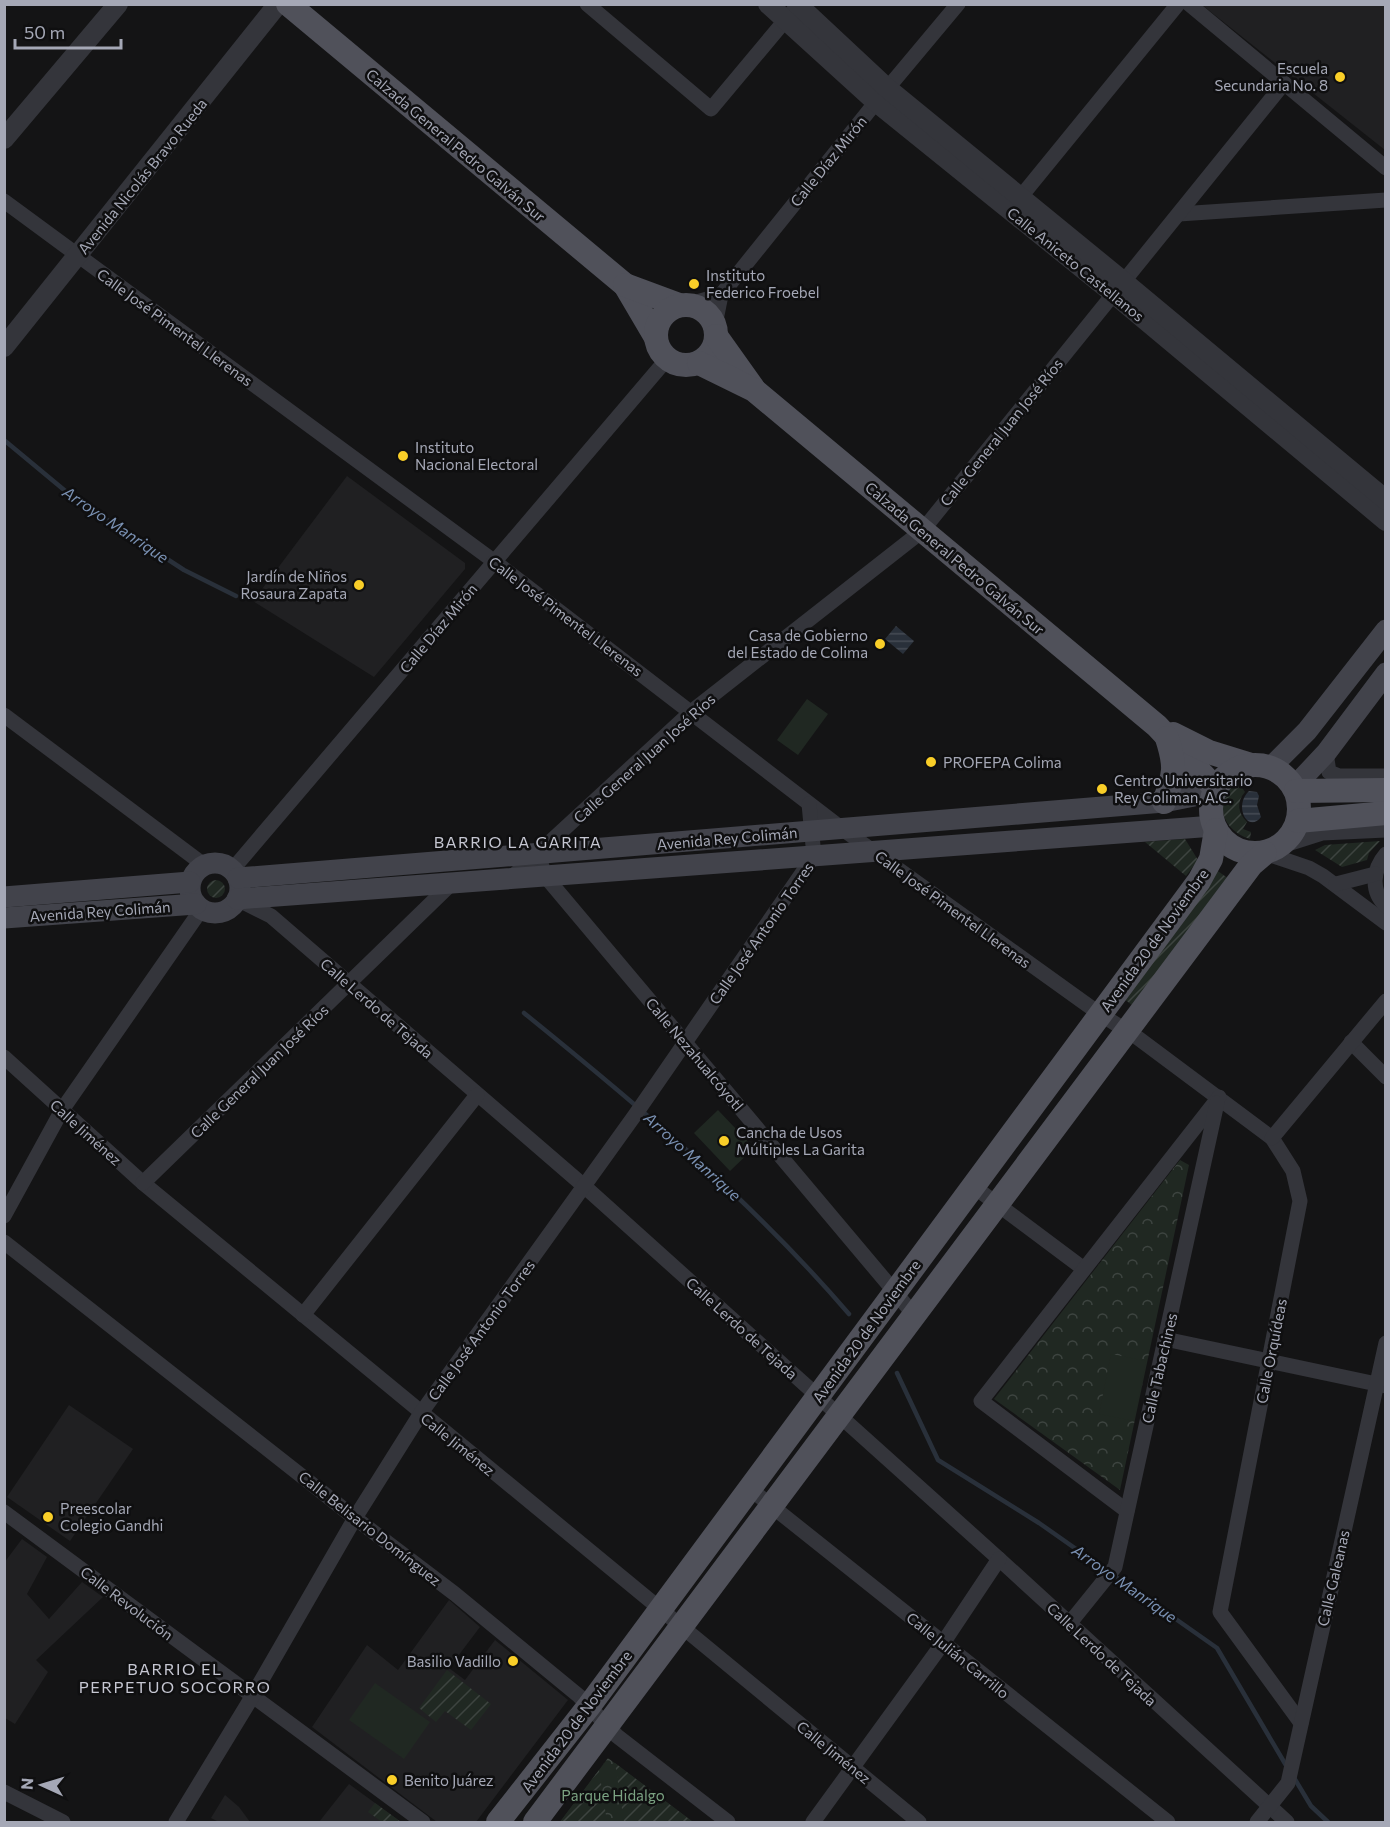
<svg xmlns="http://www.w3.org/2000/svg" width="1390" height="1827" font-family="Commissioner,sans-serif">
<defs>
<pattern id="park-crowns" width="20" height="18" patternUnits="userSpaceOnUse" patternTransform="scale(1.5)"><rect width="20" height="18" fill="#202822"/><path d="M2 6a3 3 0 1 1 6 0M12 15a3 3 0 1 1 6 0" fill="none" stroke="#3d4440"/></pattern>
<pattern id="garden-furrows" width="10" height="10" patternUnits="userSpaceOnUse" patternTransform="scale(1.5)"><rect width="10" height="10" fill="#202822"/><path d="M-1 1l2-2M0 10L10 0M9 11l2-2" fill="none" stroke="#3d4440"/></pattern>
<pattern id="water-rules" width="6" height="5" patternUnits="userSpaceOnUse" patternTransform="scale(1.5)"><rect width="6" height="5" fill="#29303a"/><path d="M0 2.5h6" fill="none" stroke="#454b54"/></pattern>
</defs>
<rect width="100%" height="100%" fill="#141415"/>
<!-- built -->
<g fill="#202022">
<path d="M1202,5H1385V150Z"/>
<path d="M347,476L465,563V569L374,677L253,601Z"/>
<path d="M69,1405L133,1449L70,1541L7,1497Z"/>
<path d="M22,1539L47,1557L27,1594L49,1619L82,1582L103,1597L36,1660L48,1672L15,1724L5,1718L4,1563Z"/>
<path d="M449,1600L480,1627L449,1668L465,1680L495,1640L568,1700L476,1822H437L312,1727L367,1645L398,1670Z"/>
<path d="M349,1784L401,1822H319Z"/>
<path d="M225,1795L239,1807L250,1822H219L211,1818Z"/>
</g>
<!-- park -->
<g fill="url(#park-crowns)">
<path d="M1180,1160L1189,1165L1120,1490L994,1399Z"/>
<path d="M608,1758L693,1822H560Z"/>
</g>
<!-- garden -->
<g fill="url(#garden-furrows)">
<path d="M1247,776L1249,783L1241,786L1245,792C1236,802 1238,813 1247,822L1243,829L1251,832L1250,839C1215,828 1213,790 1247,776Z"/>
<path d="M1185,839L1198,860L1186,876L1145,842Z"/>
<path d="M1380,841L1369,853L1367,860L1342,867L1315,850L1325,845Z"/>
<path d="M1215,869L1229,879L1133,1006L1123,998Z"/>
<circle cx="216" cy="889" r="9"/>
<path d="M447,1670L491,1704L471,1730L445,1711L436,1722L419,1708Z"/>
<path d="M615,1763L693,1822H624Z"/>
<path d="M599,1770L607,1822H560Z"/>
<path d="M375,1803L401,1822H382L368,1812Z"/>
</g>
<!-- pitch -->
<g fill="#202822">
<path d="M807,699L828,714L798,755L777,740Z"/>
<path d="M718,1110L754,1148L730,1171L694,1133Z"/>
<path d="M1111,1354L1146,1361L1134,1421L1099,1414Z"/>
<path d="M375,1683L430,1722L404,1759L349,1720Z"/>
</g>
<!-- water -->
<g fill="url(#water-rules)">
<path d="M896,626L914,641L903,654L885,639Z"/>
<path d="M1249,791L1257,792L1259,796L1257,805L1261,817C1248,834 1233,806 1249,791Z"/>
</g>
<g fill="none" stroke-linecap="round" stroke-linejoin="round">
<!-- stream -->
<g stroke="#29303a" stroke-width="4.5">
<path d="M4,440L75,499L184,570L236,596"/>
<path d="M524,1013C639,1106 752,1201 849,1314"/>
<path d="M897,1373L938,1460L1039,1523L1217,1648L1287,1767"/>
<path d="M1293,1776L1311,1806L1328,1822"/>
</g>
<!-- minor -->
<g stroke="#34353b" stroke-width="15">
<path d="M587,4L711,109L793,11"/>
<path d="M1189,4L1386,168"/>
<path d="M4,201L495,562L841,828L1100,1014L1138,1038L1272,1138L1293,1171L1300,1201L1220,1612L1301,1723"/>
<path d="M1014,205L1178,4"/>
<path d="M1179,214L1386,200"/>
<path d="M690,304L721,295L876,102L958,4"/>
<path d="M715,325L721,295"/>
<path d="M4,715L204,865"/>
<path d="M1326,753L1329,772L1339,776H1386"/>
<path d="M1278,847L1322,833L1386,830"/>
<path d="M1265,853L1309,868L1323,876L1386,923"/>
<path d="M538,854L545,876L915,1316"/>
<path d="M1386,854C1373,869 1370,891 1386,906"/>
<path d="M232,870L667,359"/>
<path d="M511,878L691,712L922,531L1284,83"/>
<path d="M1336,884L1375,874"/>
<path d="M237,899L271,916L584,1186L999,1559L1287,1822"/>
<path d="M1351,1042L1386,1077"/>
<path d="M4,1057L143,1183L919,1822"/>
<path d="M1272,1138L1386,1001"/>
<path d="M143,1183L452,883"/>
<path d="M973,1186L1084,1269"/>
<path d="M4,1216L62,1110L201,910"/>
<path d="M4,1242L355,1518L455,1594L579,1696L617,1736L728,1822"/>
<path d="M303,1315L477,1095"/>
<path d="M1165,1339L1386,1386"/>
<path d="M749,1488L1168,1822"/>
<path d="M1127,1511L981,1401L1219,1097"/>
<path d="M4,1512L423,1822"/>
<path d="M1069,1624L1115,1567L1217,1103"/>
<path d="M4,1792L63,1822"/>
<path d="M176,1822L249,1702L355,1518L421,1413L635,1115L814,856L809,804"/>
<path d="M813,1822L943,1643L999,1559"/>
<path d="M1257,1822L1288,1783L1386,1343"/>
</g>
<!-- tertiary -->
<g stroke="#34353b" stroke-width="20">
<path d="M768,4L876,102L1114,294L1386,521"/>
<path d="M797,4L887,88L1124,282L1386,500"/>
<path d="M4,139L118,4"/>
<path d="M4,347L278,4"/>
</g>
<!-- secondary -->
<g stroke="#42434b" stroke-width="21">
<path d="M1271,767L1307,731L1386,630"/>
<path d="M1294,787L1326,753L1386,673"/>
<circle cx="215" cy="888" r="25"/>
<path d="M238,878L1164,802L1214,792"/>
<path d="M4,897L190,882"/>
<path d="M237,899L1214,826"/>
<path d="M4,918L196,904"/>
</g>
<!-- primary -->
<g stroke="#50515a" stroke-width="24">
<path d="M288,4L625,285L655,336"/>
<path d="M625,285L679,305"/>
<circle cx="686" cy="335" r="30"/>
<path d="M716,336L753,388"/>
<path d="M699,363L754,390L1157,726L1216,789"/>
<path d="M1173,734L1209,752L1251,765"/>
<circle cx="1255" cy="809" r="44"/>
<path d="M1296,791L1386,790"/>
<path d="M1164,802C1175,774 1176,766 1167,738"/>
<path d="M1298,821L1386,813"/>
<path d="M498,1822L589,1706L1199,881L1211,859L1216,830"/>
<path d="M535,1822C773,1503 1013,1185 1251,865L1265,853"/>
</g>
</g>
<!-- markers -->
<g fill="#f9ce28" stroke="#0f0f10" stroke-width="2">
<circle cx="1340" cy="77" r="6"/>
<circle cx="694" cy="284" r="6"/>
<circle cx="403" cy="456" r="6"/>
<circle cx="359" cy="585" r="6"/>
<circle cx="880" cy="644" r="6"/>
<circle cx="931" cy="762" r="6"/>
<circle cx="1102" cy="789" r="6"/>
<circle cx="724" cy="1141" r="6"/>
<circle cx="48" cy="1517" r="6"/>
<circle cx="513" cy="1661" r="6"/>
<circle cx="392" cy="1780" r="6"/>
</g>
<g text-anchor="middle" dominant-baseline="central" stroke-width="5" stroke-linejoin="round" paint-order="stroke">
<!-- poi labels -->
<g font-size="15" fill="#a5a8b6" stroke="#0f0f10" text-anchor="start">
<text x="1328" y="68" text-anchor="end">Escuela<tspan x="1328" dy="17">Secundaria No. 8</tspan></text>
<text x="706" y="275">Instituto<tspan x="706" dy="17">Federico Froebel</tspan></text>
<text x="415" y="447">Instituto<tspan x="415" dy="17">Nacional Electoral</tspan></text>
<text x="347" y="576" text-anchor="end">Jardín de Niños<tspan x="347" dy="17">Rosaura Zapata</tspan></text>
<text x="868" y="635" text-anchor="end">Casa de Gobierno<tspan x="868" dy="17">del Estado de Colima</tspan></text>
<text x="943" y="762">PROFEPA Colima</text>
<text x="1114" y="780">Centro Universitario<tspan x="1114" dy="17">Rey Coliman, A.C.</tspan></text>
<text x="736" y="1132">Cancha de Usos<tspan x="736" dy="17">Múltiples La Garita</tspan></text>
<text x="60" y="1508">Preescolar<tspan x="60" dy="17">Colegio Gandhi</tspan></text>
<text x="501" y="1661" text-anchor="end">Basilio Vadillo</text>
<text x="404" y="1780">Benito Juárez</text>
</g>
<!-- street labels -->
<g font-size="15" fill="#a5a8b6" stroke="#0f0f10">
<text transform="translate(456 145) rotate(40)">Calzada General Pedro Galván Sur</text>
<text transform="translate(828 161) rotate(-51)">Calle Díaz Mirón</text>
<text transform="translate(142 176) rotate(-51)">Avenida Nicolás Bravo Rueda</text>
<text transform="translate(1076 264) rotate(39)">Calle Aniceto Castellanos</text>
<text transform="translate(175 327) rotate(36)">Calle José Pimentel Llerenas</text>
<text transform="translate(1001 432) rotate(-51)">Calle General Juan José Ríos</text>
<text transform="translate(955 558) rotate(40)">Calzada General Pedro Galván Sur</text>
<text transform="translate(566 616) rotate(37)">Calle José Pimentel Llerenas</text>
<text transform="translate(438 628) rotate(-50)">Calle Díaz Mirón</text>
<text transform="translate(644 758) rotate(-42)">Calle General Juan José Ríos</text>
<text transform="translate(727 838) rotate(-5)">Avenida Rey Colimán</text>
<text transform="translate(953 909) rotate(36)">Calle José Pimentel Llerenas</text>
<text transform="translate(100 911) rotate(-4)">Avenida Rey Colimán</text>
<text transform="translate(761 933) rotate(-55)">Calle José Antonio Torres</text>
<text transform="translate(1154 940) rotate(-54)">Avenida 20 de Noviembre</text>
<text transform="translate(377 1008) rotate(41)">Calle Lerdo de Tejada</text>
<text transform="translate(695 1054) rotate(50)">Calle Nezahualcóyotl</text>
<text transform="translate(259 1071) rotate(-44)">Calle General Juan José Ríos</text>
<text transform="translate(86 1132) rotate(42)">Calle Jiménez</text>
<text transform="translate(742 1328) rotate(42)">Calle Lerdo de Tejada</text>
<text transform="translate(481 1330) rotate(-54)">Calle José Antonio Torres</text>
<text transform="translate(866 1331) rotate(-54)">Avenida 20 de Noviembre</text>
<text transform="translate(1271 1351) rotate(-79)">Calle Orquídeas</text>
<text transform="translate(1159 1368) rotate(-77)">Calle Tabachines</text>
<text transform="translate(458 1444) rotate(39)">Calle Jiménez</text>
<text transform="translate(370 1528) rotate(38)">Calle Belisario Domínguez</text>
<text transform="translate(1333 1578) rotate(-77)">Calle Galeanas</text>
<text transform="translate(127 1603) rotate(37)">Calle Revolución</text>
<text transform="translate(1102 1654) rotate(43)">Calle Lerdo de Tejada</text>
<text transform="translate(958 1655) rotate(39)">Calle Julián Carrillo</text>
<text transform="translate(576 1721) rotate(-53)">Avenida 20 de Noviembre</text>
<text transform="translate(834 1752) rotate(39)">Calle Jiménez</text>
</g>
<!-- park labels -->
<g font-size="15" fill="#7ba282" stroke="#0f0f10">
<text x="613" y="1795">Parque Hidalgo</text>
</g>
<!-- water labels -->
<g font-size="16" font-style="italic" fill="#7a91b3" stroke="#0f0f10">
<text transform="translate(116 524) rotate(34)">Arroyo Manrique</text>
<text transform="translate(693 1156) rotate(42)">Arroyo Manrique</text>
<text transform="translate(1125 1583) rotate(35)">Arroyo Manrique</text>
</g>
<!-- neighbourhood labels -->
<g font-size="16" letter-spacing="1.5" fill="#c6c7d2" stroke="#0f0f10">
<text x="518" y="841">BARRIO LA GARITA</text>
<text x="175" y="1668">BARRIO EL<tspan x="175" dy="18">PERPETUO SOCORRO</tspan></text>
</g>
</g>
<!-- border -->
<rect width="1390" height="1827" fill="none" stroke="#a5a8b6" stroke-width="12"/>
<!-- north arrow -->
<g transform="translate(42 1785) rotate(274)" stroke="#0f0f10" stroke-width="4.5" paint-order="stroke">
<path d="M0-4.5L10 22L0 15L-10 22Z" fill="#a5a8b6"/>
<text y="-9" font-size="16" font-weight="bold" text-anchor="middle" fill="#a5a8b6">N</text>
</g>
<!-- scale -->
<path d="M15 39v9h106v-9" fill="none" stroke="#a5a8b6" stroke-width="3"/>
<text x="24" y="39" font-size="18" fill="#a5a8b6" stroke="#0f0f10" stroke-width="4.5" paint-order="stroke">50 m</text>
</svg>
